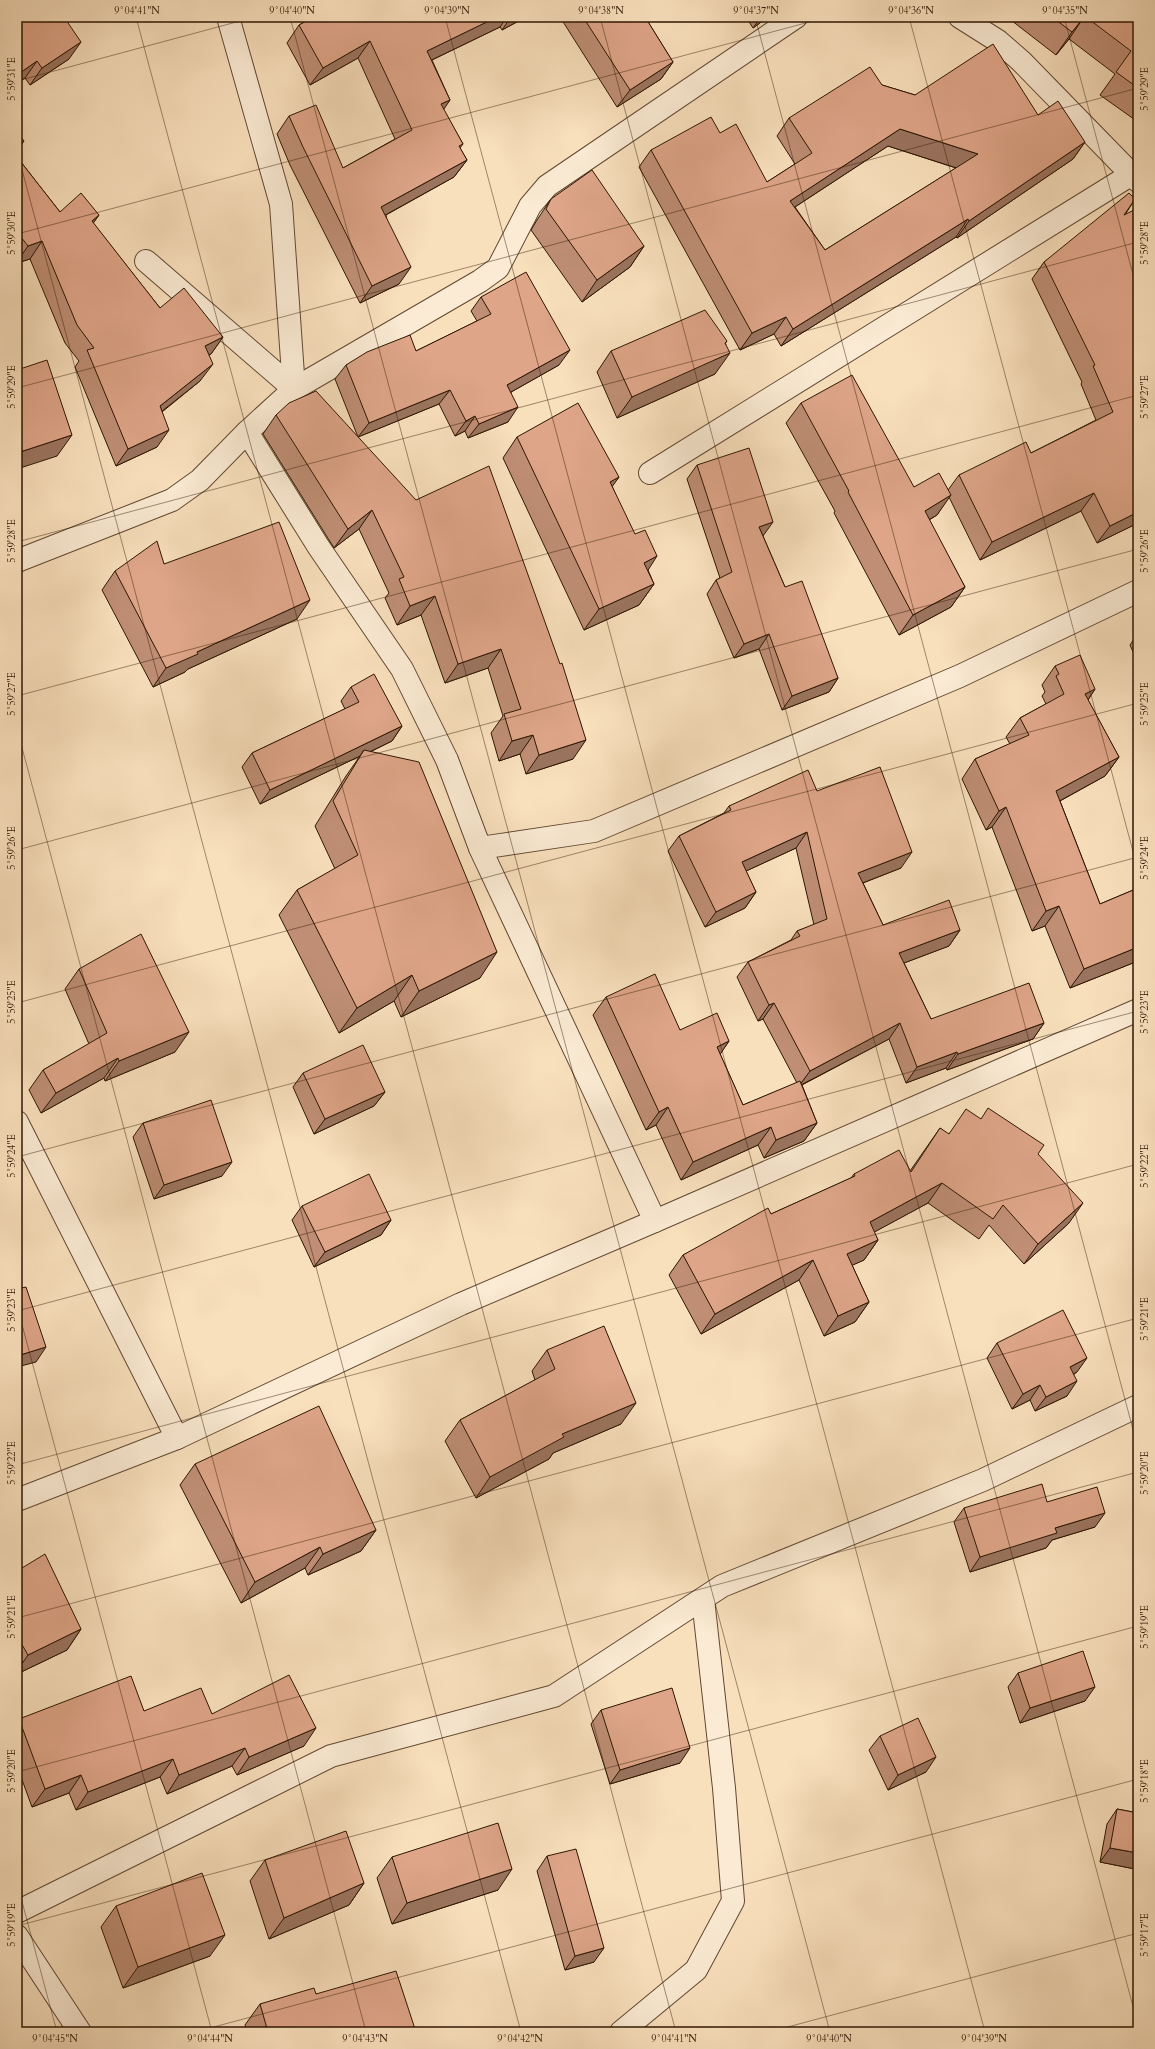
<svg xmlns="http://www.w3.org/2000/svg" width="1155" height="2049" font-family="Cardo,serif">
<rect width="100%" height="100%" fill="#f9e0bd"/>
<filter id="stains"><feTurbulence type="fractalNoise" baseFrequency=".005" numOctaves="4"/><feColorMatrix values="0 0 0 0 .2 0 0 0 0 .09 0 0 0 0 .02 0 0 0 .5 -.17"/></filter>
<radialGradient id="worn" r=".72"><stop offset=".6" stop-color="#630" stop-opacity="0"/><stop offset="1" stop-color="#630" stop-opacity=".3"/></radialGradient>
<g fill="none" stroke-linecap="round" stroke-linejoin="round">
<defs>
<g id="minor">
<path d="M228,17L281,204L294,389"/>
<path d="M796,17L547,186L530,206L498,268L480,281L294,389L247,432L318,546L402,669L447,760L480,848L594,831L960,676L1138,591"/>
<path d="M960,17L998,41L1021,61L1138,181"/>
<path d="M146,261L294,389"/>
<path d="M650,473L1132,174L1138,172"/>
<path d="M17,561L172,500L200,480L247,432"/>
<path d="M480,848L655,1221"/>
<path d="M17,1122L177,1438L17,1500"/>
<path d="M177,1438L461,1304L655,1221L1138,1010"/>
<path d="M17,1912L331,1756L554,1696L722,1586L983,1480L1138,1406"/>
<path d="M17,1936L80,2032"/>
<path d="M621,2032L696,1970L733,1901L724,1788L703,1599"/>
</g>
</defs>
<!-- minor casing -->
<use href="#minor" stroke="#614831" stroke-width="24"/>
<!-- minor -->
<use href="#minor" stroke="#fbebd4" stroke-width="22"/>
</g>
<!-- wall -->
<g fill="#bf8e75" stroke="#2e1602" fill-rule="evenodd">
<path d="M17,17L69,59L30,85L25,78Z"/>
<path d="M314,17H526L502,30L500,27L432,60L450,100L443,109L463,144L460,148L467,160L454,177L386,215L399,284L360,303L290,165L277,134L289,116L343,168L395,139L358,58L310,85L287,43L299,25Z"/>
<path d="M560,17H645L673,62L661,79L617,107Z"/>
<path d="M746,17H768L753,28Z"/>
<path d="M1007,17H1138V122L1100,95L1115,74L1069,39L1056,55Z"/>
<path d="M882,85L915,95L1038,115L1085,142L1073,159L957,238L956,237L781,346L774,334L740,350L639,167L651,150L720,133L767,182L795,164L777,136L789,118ZM888,146L956,168L825,250L795,207Z"/>
<path d="M17,157L60,212L99,215L93,223L160,308L223,337L211,354L209,355L200,381L162,412L157,447L116,466L75,367L79,361L65,343L30,259L17,263Z"/>
<path d="M551,199L644,246L630,267L582,302L531,230L537,220Z"/>
<path d="M1135,199L1125,215L1138,523L1097,543L1081,511L980,560L949,497L937,515L929,520L965,587L951,607L899,635L834,513L835,511L786,423L801,403L914,487L948,490L959,475L1031,453L1096,420L1081,384L1082,382L1032,279L1044,262Z"/>
<path d="M481,297L559,365L511,392L508,422L468,438L465,431L455,436L439,404L358,437L335,379L346,365L416,351L477,321L471,311Z"/>
<path d="M726,344L715,374L617,418L597,372L611,351Z"/>
<path d="M276,415L416,500L573,759L526,774L520,754L499,761L491,733L503,716L488,668L445,683L421,615L397,625L385,598L389,593L359,529L334,548L263,434Z"/>
<path d="M517,437L619,477L612,486L654,584L639,605L584,630L503,458Z"/>
<path d="M697,465L763,536L785,587L838,678L829,692L782,710L759,649L734,658L707,594L716,580L720,578L687,479Z"/>
<path d="M164,564L297,619L188,669L185,672L153,687L102,590L115,571Z"/>
<path d="M1138,633V663L1130,645Z"/>
<path d="M1055,666L1095,689L1088,700L1119,757L1105,776L1060,801L1100,904L1138,888V961L1070,988L1045,926L1032,931L992,827L986,830L962,779L975,759L1010,744L1006,737L1020,718L1046,704L1042,696L1045,692L1042,685Z"/>
<path d="M351,687L402,726L392,741L370,752L480,978L401,1017L394,1001L339,1033L279,915L297,890L335,869L315,826L346,776L360,756L260,804L242,767L252,753L345,709L341,701Z"/>
<path d="M817,791L901,868L863,883L883,925L960,930L949,946L904,963L931,1019L1044,1023L1033,1039L947,1070L946,1068L906,1083L889,1039L802,1085L817,1123L804,1141L764,1158L758,1145L681,1180L656,1125L646,1130L593,1015L606,997L680,1030L729,1041L720,1054L743,1105L797,1083L763,1019L758,1021L737,977L748,962L791,940L797,931L814,925L796,848L746,871L756,892L745,908L705,927L668,851L679,836L724,813L729,806Z"/>
<path d="M79,969L175,1052L105,1081L104,1078L41,1113L29,1090L43,1070L89,1044L65,989Z"/>
<path d="M303,1073L385,1092L374,1106L314,1134L293,1087Z"/>
<path d="M981,1119L1038,1154L1069,1223L1024,1264L989,1225L979,1239L928,1203L874,1232L878,1240L864,1260L852,1265L869,1302L855,1322L824,1336L799,1280L701,1334L669,1275L683,1255L771,1214L851,1178L854,1174L910,1171L940,1128L948,1134Z"/>
<path d="M143,1123L222,1176L154,1199L133,1137Z"/>
<path d="M302,1206L391,1220L381,1235L314,1267L292,1220Z"/>
<path d="M997,1343L1077,1372L1074,1374L1067,1396L1035,1411L1030,1400L1012,1409L987,1358Z"/>
<path d="M547,1350L621,1424L553,1453L549,1459L476,1498L445,1441L460,1420L535,1380L532,1371Z"/>
<path d="M195,1464L376,1530L361,1551L308,1575L305,1568L241,1603L180,1485Z"/>
<path d="M1047,1502L1095,1527L1052,1540L1046,1548L970,1572L954,1522L964,1508Z"/>
<path d="M17,1571L81,1629L67,1650L17,1674Z"/>
<path d="M1018,1673L1085,1701L1020,1723L1008,1687Z"/>
<path d="M601,1710L680,1763L610,1784L591,1724Z"/>
<path d="M144,1711L212,1714L304,1746L237,1775L232,1766L167,1794L160,1777L76,1810L69,1793L32,1807L17,1766V1721L19,1719Z"/>
<path d="M880,1736L926,1772L888,1790L869,1750Z"/>
<path d="M1117,1809L1138,1813V1864L1135,1869L1100,1862L1107,1824Z"/>
<path d="M547,1856L594,1962L565,1970L537,1871Z"/>
<path d="M392,1857L498,1890L392,1924L377,1878Z"/>
<path d="M265,1860L364,1883L349,1905L269,1939L250,1881Z"/>
<path d="M116,1906L210,1956L123,1988L101,1927Z"/>
<path d="M316,1994L416,2032H247L245,2025L260,2004Z"/>
</g>
<!-- shaded-wall -->
<g fill="#9b745f" stroke="#2e1602">
<path d="M497,17H507L500,27L415,68L427,51Z"/>
<path d="M511,17H526L502,30Z"/>
<path d="M761,17H768L753,28Z"/>
<path d="M1084,17L1069,39L1056,55L1072,32Z"/>
<path d="M370,41L358,58L310,85L323,68Z"/>
<path d="M81,42L69,59L30,85L42,68Z"/>
<path d="M37,61L25,78L17,84V75Z"/>
<path d="M673,62L661,79L617,107L630,90Z"/>
<path d="M450,100L438,118L441,104Z"/>
<path d="M900,129L978,154L966,171L888,146L778,218L790,201Z"/>
<path d="M24,141L17,151V146Z"/>
<path d="M1085,142L1073,159L957,238L969,221Z"/>
<path d="M467,160L454,177L369,224L381,207Z"/>
<path d="M99,215L87,232L92,221Z"/>
<path d="M968,219L956,237L781,346L793,329Z"/>
<path d="M42,241L30,259L17,263V262L28,246Z"/>
<path d="M644,246L630,267L582,302L597,280Z"/>
<path d="M411,267L399,284L360,303L372,286Z"/>
<path d="M786,317L774,334L740,350L752,333Z"/>
<path d="M223,337L211,354L193,363L205,346Z"/>
<path d="M727,341L714,360L730,353L715,374L617,418L632,397Z"/>
<path d="M570,350L559,365L497,400L507,385Z"/>
<path d="M213,364L200,381L147,423L160,406Z"/>
<path d="M450,390L439,404L358,437L369,423Z"/>
<path d="M518,407L508,422L468,438L479,424Z"/>
<path d="M475,416L465,431L455,436L466,421Z"/>
<path d="M169,430L157,447L116,466L128,449Z"/>
<path d="M72,435L57,456L17,469V453Z"/>
<path d="M619,477L604,498L610,482Z"/>
<path d="M1094,493L1081,511L980,560L992,542Z"/>
<path d="M951,495L937,515L910,531L925,511Z"/>
<path d="M372,510L359,529L334,548L348,529Z"/>
<path d="M1138,512V523L1097,543L1110,526Z"/>
<path d="M773,522L763,536L759,527Z"/>
<path d="M657,556L643,578L644,563Z"/>
<path d="M654,584L639,605L584,630L599,609Z"/>
<path d="M965,587L951,607L899,635L913,615Z"/>
<path d="M435,596L421,615L397,625L410,606Z"/>
<path d="M310,600L297,619L188,669L185,672L153,687L166,668L197,652Z"/>
<path d="M769,634L759,649L734,658L744,644Z"/>
<path d="M501,649L488,668L445,683L458,664Z"/>
<path d="M838,678L829,692L782,710L792,696Z"/>
<path d="M1095,689L1082,709L1085,694Z"/>
<path d="M402,726L392,741L361,756L364,750L360,756L260,804L270,790Z"/>
<path d="M533,735L520,754L499,761L512,741Z"/>
<path d="M586,740L573,759L526,774L539,755Z"/>
<path d="M1119,757L1105,776L1043,810L1056,791Z"/>
<path d="M1006,807L992,827L986,830L999,811Z"/>
<path d="M807,832L796,848L731,878L742,862Z"/>
<path d="M912,852L901,868L847,889L858,873Z"/>
<path d="M756,892L745,908L705,927L716,912Z"/>
<path d="M1059,906L1045,926L1032,931L1046,911Z"/>
<path d="M960,930L949,946L888,969L899,953Z"/>
<path d="M1138,947V961L1070,988L1084,969Z"/>
<path d="M497,952L480,978L401,1017L419,991Z"/>
<path d="M412,975L394,1001L339,1033L357,1008Z"/>
<path d="M774,1003L763,1019L758,1021L769,1005Z"/>
<path d="M900,1023L889,1039L799,1086L810,1071Z"/>
<path d="M1044,1023L1033,1039L947,1070L958,1054Z"/>
<path d="M189,1032L175,1052L105,1081L119,1061Z"/>
<path d="M729,1041L717,1059V1047Z"/>
<path d="M957,1052L946,1068L906,1083L917,1067Z"/>
<path d="M118,1058L104,1078L41,1113L56,1093Z"/>
<path d="M385,1092L374,1106L314,1134L325,1119Z"/>
<path d="M668,1107L656,1125L646,1130L659,1112Z"/>
<path d="M817,1123L804,1141L764,1158L776,1140Z"/>
<path d="M771,1127L758,1145L681,1180L693,1162Z"/>
<path d="M232,1162L222,1176L154,1199L164,1185Z"/>
<path d="M942,1183L928,1203L856,1242L870,1222Z"/>
<path d="M1083,1203L1069,1223L1024,1264L1038,1244Z"/>
<path d="M391,1220L381,1235L314,1267L325,1252Z"/>
<path d="M878,1240L864,1260L833,1274L847,1254Z"/>
<path d="M813,1260L799,1280L701,1334L715,1314Z"/>
<path d="M869,1302L855,1322L824,1336L838,1316Z"/>
<path d="M46,1347L36,1362L17,1367V1356Z"/>
<path d="M1087,1358L1077,1372L1060,1381L1070,1367Z"/>
<path d="M1077,1381L1067,1396L1035,1411L1046,1397Z"/>
<path d="M1040,1385L1030,1400L1012,1409L1023,1394Z"/>
<path d="M636,1403L621,1424L553,1453L549,1459L476,1498L490,1477L562,1434Z"/>
<path d="M1105,1513L1095,1527L1052,1540L1046,1548L970,1572L980,1557L1055,1528Z"/>
<path d="M376,1530L361,1551L308,1575L323,1554Z"/>
<path d="M320,1547L305,1568L241,1603L255,1582Z"/>
<path d="M81,1629L67,1650L17,1674V1671L28,1655Z"/>
<path d="M1095,1687L1085,1701L1020,1723L1030,1708Z"/>
<path d="M316,1728L304,1746L237,1775L249,1757Z"/>
<path d="M245,1748L232,1766L167,1794L179,1775Z"/>
<path d="M690,1748L680,1763L610,1784L620,1770Z"/>
<path d="M936,1757L926,1772L888,1790L898,1775Z"/>
<path d="M173,1759L160,1777L76,1810L88,1792Z"/>
<path d="M81,1775L69,1793L32,1807L45,1789Z"/>
<path d="M1110,1848L1138,1853V1864L1135,1869L1100,1862Z"/>
<path d="M512,1869L498,1890L392,1924L407,1903Z"/>
<path d="M364,1883L349,1905L269,1939L284,1918Z"/>
<path d="M225,1935L210,1956L123,1988L138,1967Z"/>
<path d="M604,1948L594,1962L565,1970L575,1956Z"/>
</g>
<!-- building -->
<g fill="#dea588" stroke="#2e1602" fill-rule="evenodd">
<path d="M17,17H64L81,42L42,68L37,61L17,75Z"/>
<path d="M314,17H497L427,51L450,100L441,104L463,144L459,146L467,160L381,207L411,267L372,286L303,147L289,116L316,105L343,168L412,130L370,41L323,68L299,25Z"/>
<path d="M583,17H645L673,62L630,90Z"/>
<path d="M1052,17H1084L1072,32Z"/>
<path d="M1086,17H1138V88L1116,72L1131,51Z"/>
<path d="M993,44L1038,115L1058,101L1085,142L969,221L968,219L793,329L786,317L752,333L651,150L711,117L720,133L736,124L767,182L812,153L789,118L870,67L882,85L915,95ZM900,129L978,154L825,250L790,201Z"/>
<path d="M17,132L24,141L17,146Z"/>
<path d="M17,157L60,212L81,193L99,215L92,221L160,308L184,288L223,337L205,346L213,364L160,406L169,430L128,449L87,350L94,348L77,325L42,241L28,246L17,232Z"/>
<path d="M592,170L644,246L597,280L546,209L551,199Z"/>
<path d="M1129,193L1135,199L1124,215L1134,210L1138,214V512L1110,526L1094,493L992,542L959,475L1026,442L1031,453L1113,412L1093,366L1095,365L1044,262Z"/>
<path d="M526,272L570,350L507,385L518,407L479,424L475,416L466,421L450,390L369,423L346,365L367,352L410,335L416,351L491,314L481,297Z"/>
<path d="M705,310L727,341L725,343L730,353L632,397L611,351Z"/>
<path d="M47,360L72,435L17,453V370Z"/>
<path d="M852,375L914,487L939,473L951,495L925,511L965,587L913,615L848,492L849,491L801,403Z"/>
<path d="M316,391L416,500L489,466L560,664L562,663L586,740L539,755L533,735L512,741L504,714L521,709L501,649L458,664L435,596L410,606L399,579L404,577L372,510L348,529L276,415L289,403Z"/>
<path d="M578,403L619,477L610,482L635,534L645,530L657,556L644,563L654,584L599,609L517,437Z"/>
<path d="M749,448L773,522L759,527L785,587L802,581L838,678L792,696L769,634L744,644L716,580L732,572L697,465Z"/>
<path d="M279,522L310,600L197,652L198,654L166,668L115,571L157,541L164,564Z"/>
<path d="M1080,655L1095,689L1085,694L1119,757L1056,791L1100,904L1138,888V947L1084,969L1059,906L1046,911L1006,807L999,811L975,759L1029,735L1020,718L1064,694L1056,676L1059,674L1055,666Z"/>
<path d="M374,674L402,726L270,790L252,753L359,702L351,687Z"/>
<path d="M364,750L419,762L497,952L419,991L412,975L357,1008L297,890L358,855L333,801Z"/>
<path d="M880,767L912,852L858,873L883,925L949,900L960,930L899,953L931,1019L1029,983L1044,1023L958,1054L957,1052L917,1067L900,1023L810,1071L774,1003L769,1005L748,962L800,936L797,931L827,919L807,832L742,862L756,892L716,912L679,836L731,810L729,806L808,770L817,791Z"/>
<path d="M141,934L189,1032L119,1061L118,1058L56,1093L43,1070L107,1033L79,969Z"/>
<path d="M655,974L680,1030L717,1013L729,1041L717,1047L743,1105L800,1081L817,1123L776,1140L771,1127L693,1162L668,1107L659,1112L606,997Z"/>
<path d="M363,1045L385,1092L325,1119L303,1073Z"/>
<path d="M211,1100L232,1162L164,1185L143,1123Z"/>
<path d="M988,1108L1044,1145L1038,1154L1083,1203L1038,1244L1003,1205L993,1219L942,1183L870,1222L878,1240L847,1254L869,1302L838,1316L813,1260L715,1314L683,1255L768,1208L771,1214L855,1176L854,1174L899,1150L911,1172L940,1128L949,1134L966,1109L981,1119Z"/>
<path d="M369,1174L391,1220L325,1252L302,1206Z"/>
<path d="M26,1287L46,1347L17,1356V1289Z"/>
<path d="M1063,1310L1087,1358L1070,1367L1077,1381L1046,1397L1040,1385L1023,1394L997,1343Z"/>
<path d="M604,1326L636,1403L562,1434L564,1437L490,1477L460,1420L555,1369L547,1350Z"/>
<path d="M319,1406L376,1530L323,1554L320,1547L255,1582L195,1464Z"/>
<path d="M1042,1484L1047,1502L1097,1487L1105,1513L1055,1528L1057,1533L980,1557L964,1508Z"/>
<path d="M45,1554L81,1629L28,1655L17,1636V1571Z"/>
<path d="M1083,1651L1095,1687L1030,1708L1018,1673Z"/>
<path d="M289,1675L316,1728L249,1757L245,1748L179,1775L173,1759L88,1792L81,1775L45,1789L19,1719L131,1676L144,1711L201,1688L212,1714Z"/>
<path d="M672,1688L690,1748L620,1770L601,1710Z"/>
<path d="M918,1718L936,1757L898,1775L880,1736Z"/>
<path d="M1117,1809L1138,1813V1853L1110,1848Z"/>
<path d="M498,1823L512,1869L407,1903L392,1857Z"/>
<path d="M346,1831L364,1883L284,1918L265,1860Z"/>
<path d="M576,1849L604,1948L575,1956L547,1856Z"/>
<path d="M202,1873L225,1935L138,1967L116,1906Z"/>
<path d="M396,1971L416,2032H268L260,2004L314,1988L316,1994Z"/>
</g>
<!-- ticks -->
<path fill="none" stroke="#2e1602" stroke-width="1" stroke-opacity="0.45" d="M136,17L676,2032M290,17L830,2032M445,17L985,2032M600,17L1138,2025M755,17L1138,1448M909,17L1138,870M1064,17L1138,293M17,81L255,17M17,151L521,2032M17,234L828,17M17,388L1138,88M17,542L1138,242M17,696L1138,395M17,729L366,2032M17,850L1138,549M17,1003L1138,703M17,1157L1138,857M17,1306L212,2032M17,1311L1138,1011M17,1465L1138,1164M17,1618L1138,1318M17,1772L1138,1472M17,1883L57,2032M17,1926L1138,1626M195,2032L1138,1779M769,2032L1138,1933"/>
<!-- margin -->
<rect width="1155" height="2049" fill="none" stroke="#f9e0bd" stroke-width="44"/>
<rect x="22" y="22" width="1111" height="2005" fill="none" stroke="#2e1602" stroke-width="1.5"/>
<g font-size="10" text-anchor="middle" fill="#2e1602">
<text x="137" y="14">9°04'41"N</text>
<text x="292" y="14">9°04'40"N</text>
<text x="447" y="14">9°04'39"N</text>
<text x="601" y="14">9°04'38"N</text>
<text x="756" y="14">9°04'37"N</text>
<text x="911" y="14">9°04'36"N</text>
<text x="1065" y="14">9°04'35"N</text>
<text transform="translate(11 79) rotate(-90)" y="4">5°59'31"E</text>
<text transform="translate(1144 89) rotate(-90)" y="4">5°59'29"E</text>
<text transform="translate(11 233) rotate(-90)" y="4">5°59'30"E</text>
<text transform="translate(1144 243) rotate(-90)" y="4">5°59'28"E</text>
<text transform="translate(11 387) rotate(-90)" y="4">5°59'29"E</text>
<text transform="translate(1144 397) rotate(-90)" y="4">5°59'27"E</text>
<text transform="translate(11 541) rotate(-90)" y="4">5°59'28"E</text>
<text transform="translate(1144 551) rotate(-90)" y="4">5°59'26"E</text>
<text transform="translate(11 694) rotate(-90)" y="4">5°59'27"E</text>
<text transform="translate(1144 704) rotate(-90)" y="4">5°59'25"E</text>
<text transform="translate(11 848) rotate(-90)" y="4">5°59'26"E</text>
<text transform="translate(1144 858) rotate(-90)" y="4">5°59'24"E</text>
<text transform="translate(11 1002) rotate(-90)" y="4">5°59'25"E</text>
<text transform="translate(1144 1012) rotate(-90)" y="4">5°59'23"E</text>
<text transform="translate(11 1156) rotate(-90)" y="4">5°59'24"E</text>
<text transform="translate(1144 1166) rotate(-90)" y="4">5°59'22"E</text>
<text transform="translate(11 1310) rotate(-90)" y="4">5°59'23"E</text>
<text transform="translate(1144 1319) rotate(-90)" y="4">5°59'21"E</text>
<text transform="translate(11 1463) rotate(-90)" y="4">5°59'22"E</text>
<text transform="translate(1144 1473) rotate(-90)" y="4">5°59'20"E</text>
<text transform="translate(11 1617) rotate(-90)" y="4">5°59'21"E</text>
<text transform="translate(1144 1627) rotate(-90)" y="4">5°59'19"E</text>
<text transform="translate(11 1771) rotate(-90)" y="4">5°59'20"E</text>
<text transform="translate(1144 1781) rotate(-90)" y="4">5°59'18"E</text>
<text transform="translate(11 1925) rotate(-90)" y="4">5°59'19"E</text>
<text transform="translate(1144 1935) rotate(-90)" y="4">5°59'17"E</text>
<text x="55" y="2042">9°04'45"N</text>
<text x="210" y="2042">9°04'44"N</text>
<text x="365" y="2042">9°04'43"N</text>
<text x="520" y="2042">9°04'42"N</text>
<text x="674" y="2042">9°04'41"N</text>
<text x="829" y="2042">9°04'40"N</text>
<text x="984" y="2042">9°04'39"N</text>
</g>
<rect width="100%" height="100%" filter="url(#stains)"/>
<rect width="100%" height="100%" fill="url(#worn)"/>
</svg>
